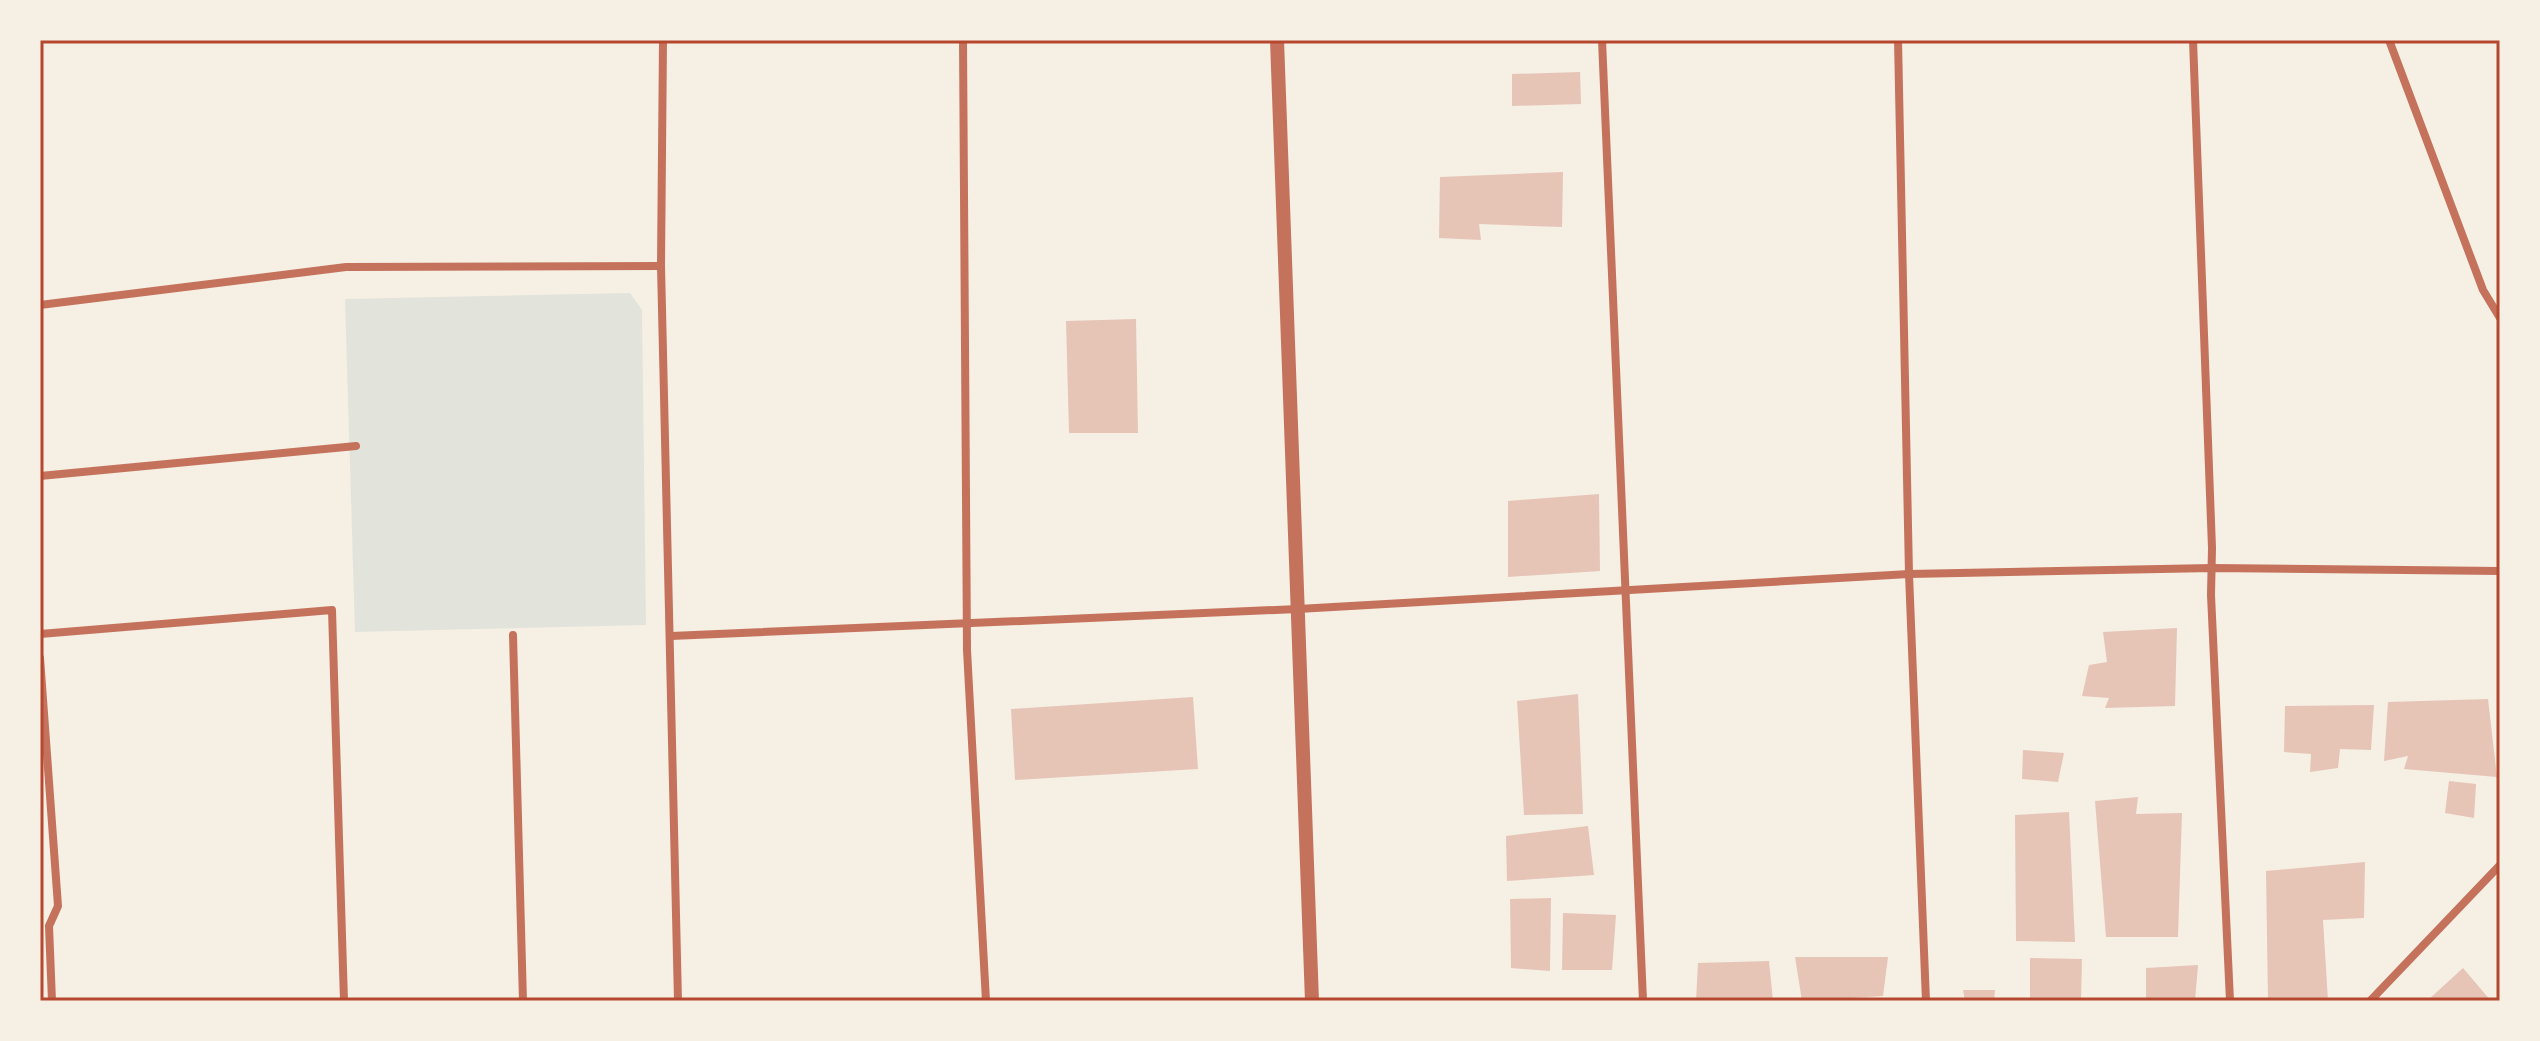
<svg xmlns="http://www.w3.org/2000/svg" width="2540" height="1041" font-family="'Titillium Web',sans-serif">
<rect width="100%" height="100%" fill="#f6efe4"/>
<!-- green -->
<path fill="#e2e4dc" d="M630,293L642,310L646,625L355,632L345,299Z"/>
<!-- building -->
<g fill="#e6c5b7">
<path d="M1580,72L1581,104L1512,106V74Z"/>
<path d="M1563,172L1562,227L1479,224L1481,240L1439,238L1440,177Z"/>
<path d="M1136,319L1138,433H1069L1066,321Z"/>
<path d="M1599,494L1600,571L1508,577V501Z"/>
<path d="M2177,628L2175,706L2105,708L2109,698L2082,696L2089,665L2107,662L2103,632Z"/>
<path d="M1578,694L1583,814L1524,815L1517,701Z"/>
<path d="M1193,697L1198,769L1015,780L1011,709Z"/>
<path d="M2488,699L2497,777L2404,769L2408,756L2384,761L2388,702Z"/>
<path d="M2374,705L2371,750L2340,749L2338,768L2310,772L2311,754L2284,752L2285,706Z"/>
<path d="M2023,750L2064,753L2058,782L2022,779Z"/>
<path d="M2449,781L2476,784L2474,818L2445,813Z"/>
<path d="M2138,797L2136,814L2182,813L2178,937H2106L2095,801Z"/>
<path d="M2069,812L2075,942L2016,941L2015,815Z"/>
<path d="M1588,826L1594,875L1507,881L1506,836Z"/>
<path d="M2365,862L2364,918L2323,920L2328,1001H2268L2266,871Z"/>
<path d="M1551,898L1550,971L1511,968L1510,899Z"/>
<path d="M1563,913L1616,915L1612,970H1562Z"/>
<path d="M1795,957H1888L1883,996L1802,1001Z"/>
<path d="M2030,958L2082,959L2081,1001H2030Z"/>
<path d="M1769,961L1773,1001H1696L1698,963Z"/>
<path d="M2198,965L2195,1001H2146V968Z"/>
<path d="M2463,968L2491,1001H2427Z"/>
<path d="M1963,990H1995L1994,1001H1965Z"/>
</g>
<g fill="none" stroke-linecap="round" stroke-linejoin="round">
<!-- minor -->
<g stroke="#c5725c" stroke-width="8">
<path d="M663,40L661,266L678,1001"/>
<path d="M963,40L967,650L986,1001"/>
<path d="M1602,40L1643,1001"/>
<path d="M1898,40L1909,574L1926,1001"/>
<path d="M2193,40L2212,548L2211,595L2230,1001"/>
<path d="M2389,40L2483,290L2500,318"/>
<path d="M40,305L346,267L661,266"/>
<path d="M40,476L356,446"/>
<path d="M40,634L332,610L344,1001"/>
<path d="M513,635L523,1001"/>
<path d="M671,636L1298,609L1909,574L2212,568L2500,571"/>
<path d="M40,658L58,906L49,926L52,1001"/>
<path d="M2370,1001L2500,865"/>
</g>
<!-- tertiary -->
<path stroke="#c5725c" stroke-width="14" d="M1277,40L1312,1001"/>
</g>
<!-- border -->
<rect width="2540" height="1041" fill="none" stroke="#f6efe4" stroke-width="84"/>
<rect x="42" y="42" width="2456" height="957" fill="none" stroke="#b5482f" stroke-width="3"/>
</svg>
